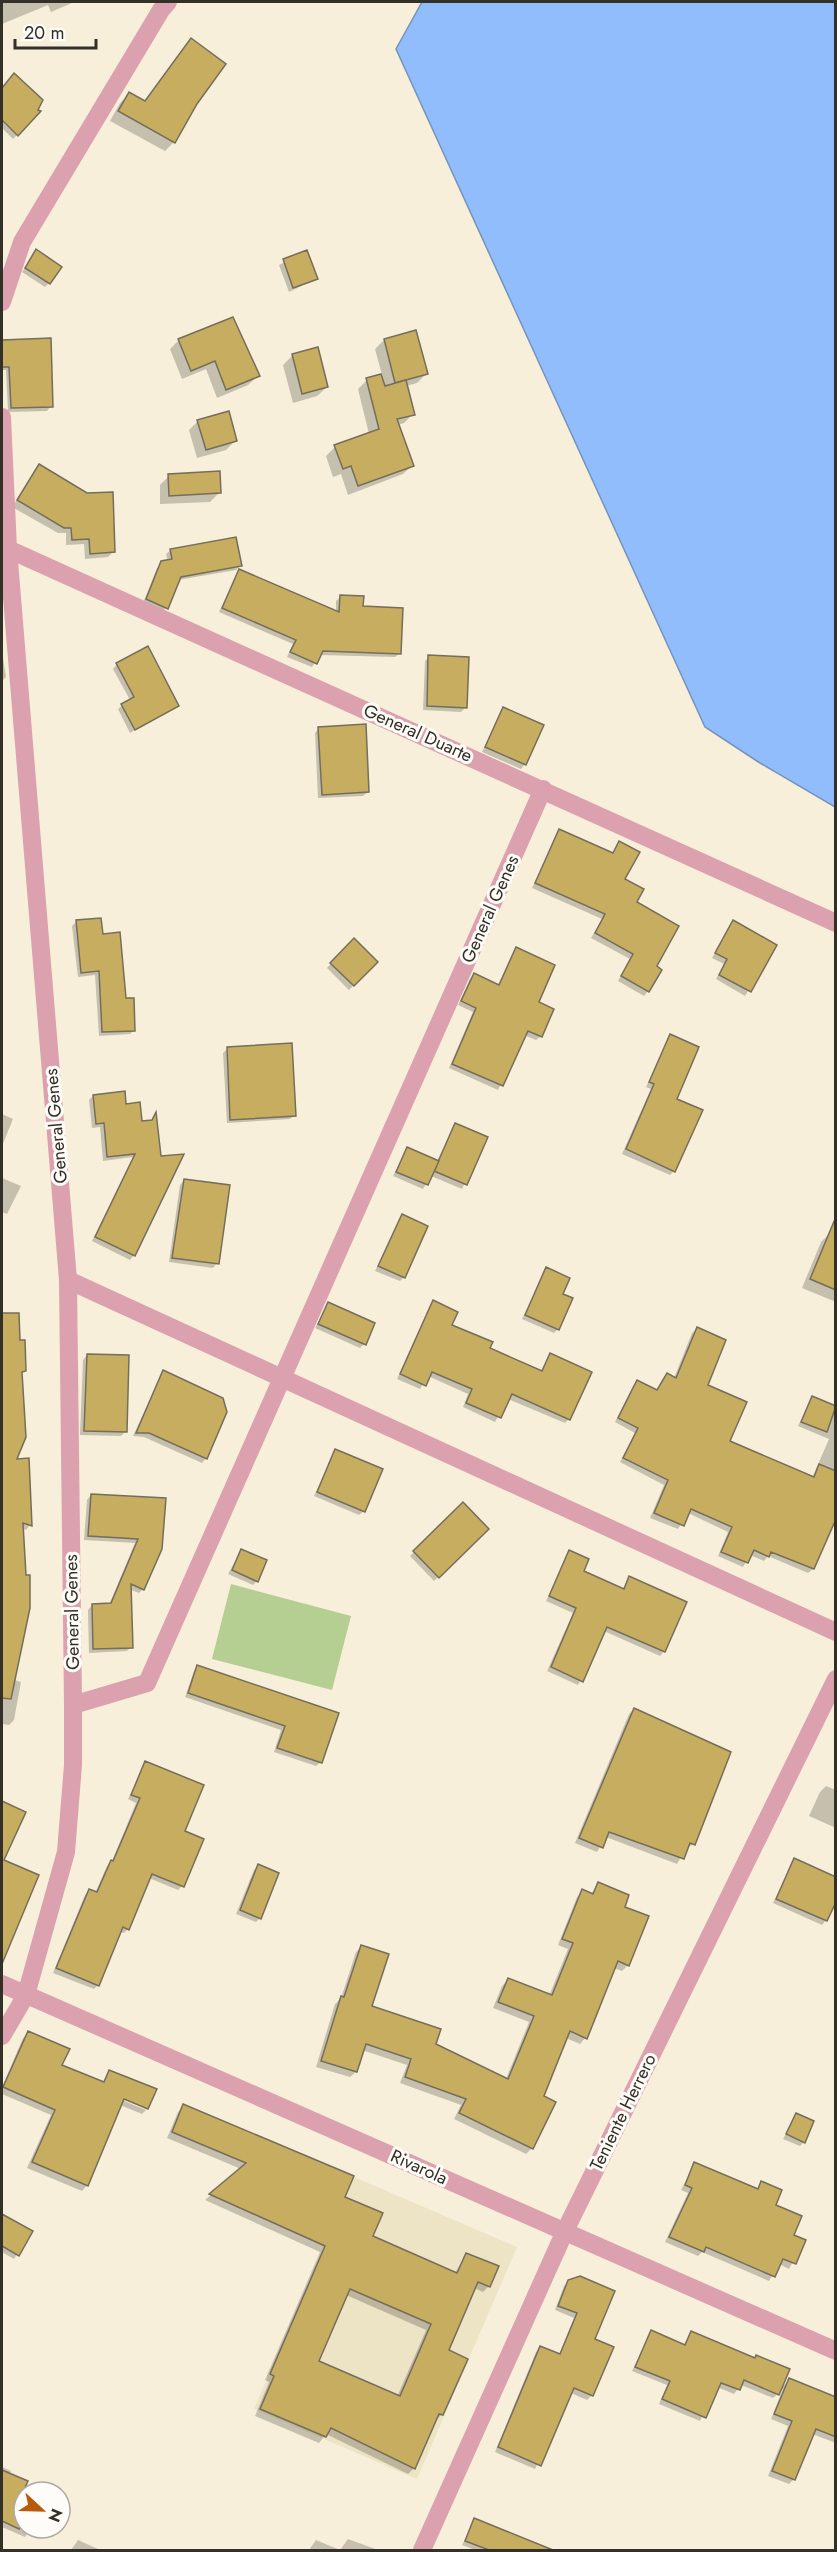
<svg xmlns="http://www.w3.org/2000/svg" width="837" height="2552" font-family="Jost,sans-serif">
<rect width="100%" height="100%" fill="#f7efd9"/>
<!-- built -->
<path fill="#ede3c5" d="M354,2177L517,2247L417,2479L254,2409Z"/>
<!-- green -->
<path fill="#b5cf92" d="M231,1584L351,1616L332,1690L212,1659Z"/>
<!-- water -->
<path fill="#92bdfc" stroke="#7693bc" stroke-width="1.5" d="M422,2H835V807L760,763L705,727L396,49Z"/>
<!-- shadow -->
<g fill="#0003" fill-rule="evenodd">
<path d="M2,2H74L51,12L48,5L2,24Z"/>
<path d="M192,40L196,103L174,142L165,151L110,121L120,103L129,94L144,102Z"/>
<path d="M15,75L38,112L13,139L2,128V89Z"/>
<path d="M36,251L49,283L45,287L22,272Z"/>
<path d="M306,252L316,279L289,292L279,265Z"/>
<path d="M49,340L51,406L47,411L8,412L6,370H2V342Z"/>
<path d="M179,340L258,376L248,385L217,398L206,369L182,379L170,349Z"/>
<path d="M384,340L426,374L417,383L406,386L413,414L404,423L398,425L413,465L403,474L348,495L341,474L333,477L326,456L335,447L369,434L358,389L367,380L382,375L375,349Z"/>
<path d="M293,355L327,387L317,396L293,403L283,365Z"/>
<path d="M198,421L235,441L226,450L197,458L189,430Z"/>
<path d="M39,466L113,552L108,557L85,559L84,544L66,545V533H58L12,507Z"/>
<path d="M169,476L219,493L210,502L160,504V485Z"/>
<path d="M171,550L240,566L236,570L178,580L163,612L143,603L157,568L168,562L166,554Z"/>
<path d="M239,570L336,612V601L340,597L361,608L400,653L395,657L320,655L312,667L287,657L293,644L219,612Z"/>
<path d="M2,651L6,677L2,681Z"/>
<path d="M429,657L466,707L461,712L423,710L425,661Z"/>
<path d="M117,664L177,705L130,733L118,709L130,700L113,669Z"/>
<path d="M503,708L525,764L521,769L482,752Z"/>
<path d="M319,728L368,792L363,796L318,798L315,733Z"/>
<path d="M559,831L611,854L620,843L623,879L635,902L654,967L648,991L644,996L618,981L630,959L591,938L602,919L532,888Z"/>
<path d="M76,922L102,935L134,1030L130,1034L99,1036L95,975L78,977L72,926Z"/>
<path d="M729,927L775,945L745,996L716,979L724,964L712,958Z"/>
<path d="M354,940L376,962L349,990L327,968Z"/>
<path d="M516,949L537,1003L541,1036L536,1040L524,1035L498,1090L449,1068L473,1012L458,1005L470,979L474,975L498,985Z"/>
<path d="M671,1036L675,1100L674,1171L670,1175L622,1154L651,1089L646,1087Z"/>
<path d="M227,1049L294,1115L290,1119L227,1123L223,1053Z"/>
<path d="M93,1096L125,1106L141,1123L150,1122L155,1116L134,1255L130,1260L92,1241L133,1157L103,1161L100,1127L92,1128L89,1100Z"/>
<path d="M2,1114L13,1119L2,1146Z"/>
<path d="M456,1125L486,1138L462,1189L431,1176L423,1189L393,1176L407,1149L437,1161Z"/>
<path d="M2,1178L21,1186L7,1214L2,1212Z"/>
<path d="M184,1180L217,1263L213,1268L169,1262L180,1185Z"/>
<path d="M402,1215L404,1277L400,1281L375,1271Z"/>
<path d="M830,1233L836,1235V1302L802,1288L821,1242Z"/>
<path d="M546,1269L561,1294L558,1329L554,1333L522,1319Z"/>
<path d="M433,1302L450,1325L488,1349L540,1372L550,1355L569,1419L565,1423L508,1399L495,1422L463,1407L468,1394L428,1376L420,1389L397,1379Z"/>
<path d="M329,1303L364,1344L360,1348L315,1328Z"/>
<path d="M697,1329L706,1386L729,1442L812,1478L829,1439L798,1426L812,1398L836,1407V1515L813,1569L808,1573L768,1556L764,1561L750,1555L743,1567L718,1556L728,1532L688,1513L678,1529L650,1518L664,1485L620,1462L635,1433L615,1422L633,1386L637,1382L656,1391L667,1374L674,1378L692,1333Z"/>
<path d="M24,1341V1371L21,1374L15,1461L30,1525L26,1530L22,1528L14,1680L21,1682L14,1720L9,1725L2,1724V1342Z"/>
<path d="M87,1355L125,1432L121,1436L80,1435L83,1360Z"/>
<path d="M163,1371L206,1458L202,1463L144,1437L133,1436Z"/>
<path d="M335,1450L364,1511L359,1515L314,1496Z"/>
<path d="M91,1495L164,1500L143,1589L139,1593L129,1589L131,1647L127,1651L89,1653L88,1610L92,1605H109L135,1543L84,1540L87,1500Z"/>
<path d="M463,1504L487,1529L434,1581L410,1556Z"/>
<path d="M241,1551L257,1581L253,1585L228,1574Z"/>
<path d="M570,1552L582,1572L622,1590L629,1578L664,1651L660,1656L604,1631L578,1685L547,1671L573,1613L546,1601Z"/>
<path d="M198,1667L337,1714L321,1762L316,1766L274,1752L281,1730L185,1697L194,1671Z"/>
<path d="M634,1709L694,1844L686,1848L677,1864L606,1837L597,1852L575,1843L629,1714Z"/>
<path d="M145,1763L183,1832L182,1886L178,1890L149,1878L128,1929L124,1933L120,1932L98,1985L94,1989L53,1973L85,1895L89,1891L95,1893L107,1866L112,1861L136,1803L128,1799Z"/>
<path d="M826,1786L836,1790V1828L809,1816L820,1792Z"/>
<path d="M5,1804L2,1861L3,1949L2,1808Z"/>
<path d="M794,1860L826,1920L822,1925L773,1903Z"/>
<path d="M258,1866L260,1918L256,1922L236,1914L254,1870Z"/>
<path d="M599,1883L623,1907L628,1965L622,1971L614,1968L585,2038L580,2044L566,2038L542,2097L532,2148L526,2154L454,2119L461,2105L400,2083L407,2065L362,2050L356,2072L350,2077L316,2067L335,2004L341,1998L356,1952L362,1946L371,2007L434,2045L506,2079L529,2022L493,2008L502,1986L508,1980L549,1996L568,1949L558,1945L577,1897L583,1891L591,1894Z"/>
<path d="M28,2033L60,2066L102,2083L110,2072L155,2090L147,2109L118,2095L117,2098L146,2110L142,2114L120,2105L87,2185L82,2191L27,2168L51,2115L2,2094V2087L23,2038Z"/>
<path d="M184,2106L343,2197L371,2237L455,2273L467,2254L489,2286L483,2292L474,2288L447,2351L442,2414L436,2420L414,2468L408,2474L326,2434L319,2443L255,2416L269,2382L265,2380L320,2252L205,2200L241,2169L167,2138L178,2112ZM346,2295L426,2330L397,2397L317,2362Z"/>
<path d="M796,2115L804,2142L800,2146L783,2139Z"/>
<path d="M695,2163L756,2190L761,2183L792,2236L804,2241L789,2269L779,2264L769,2281L702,2252L698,2256L665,2242L688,2193L681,2190Z"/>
<path d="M2,2215L31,2232L14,2259L2,2252Z"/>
<path d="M569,2281L593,2340L592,2395L587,2400L571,2393L535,2469L495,2452L536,2352L540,2348L559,2355L574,2318L555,2310L564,2286Z"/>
<path d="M651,2332L683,2346L692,2332L779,2390L789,2380L836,2399V2443L812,2434L793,2480L789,2484L768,2476L788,2426L771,2419L783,2389L773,2398L741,2385L734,2394L717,2387L700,2421L659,2404L667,2385L632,2371Z"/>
<path d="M2,2467L11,2471L9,2475L19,2498L24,2500V2528H31L25,2537L2,2527Z"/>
<path d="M475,2520L527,2541L524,2550H475L462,2545Z"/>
<path d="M348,2539L378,2550H309L316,2540L340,2550Z"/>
<path d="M78,2540L100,2550H71Z"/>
</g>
<!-- building -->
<g fill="#c7ad60" stroke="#756e5b" stroke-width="1.5" fill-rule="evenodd">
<path d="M191,38L226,64L197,104L175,143L118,111L129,92L145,101Z"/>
<path d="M14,73L43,100L38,110L41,111L18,136L2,120V88Z"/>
<path d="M36,249L62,267L50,284L25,268Z"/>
<path d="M307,250L318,279L293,288L283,259Z"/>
<path d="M233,317L260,376L226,390L215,361L191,371L178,339Z"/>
<path d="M416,330L428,374L395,383L384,339Z"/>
<path d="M51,338L53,407L11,408L9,367H2V340Z"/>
<path d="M318,347L328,387L302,394L292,354Z"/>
<path d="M381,374L385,386L406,380L415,415L397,419L414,466L358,486L351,466L343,469L334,445L379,429L366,378Z"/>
<path d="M229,411L237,441L206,450L197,420Z"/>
<path d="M39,464L87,493L113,492L115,552L90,554L89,539L72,540L71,528H64L17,500Z"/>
<path d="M220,471L221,493L169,496L168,474Z"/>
<path d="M236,537L242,566L181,577L168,609L146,599L161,561L172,559L170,549Z"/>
<path d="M239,569L339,612L340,595L364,596L363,606L403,608L401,654L323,651L317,664L290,652L296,640L222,608Z"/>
<path d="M148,646L179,706L135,730L121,704L134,697L116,663Z"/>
<path d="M428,655L469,657L467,708L427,706Z"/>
<path d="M503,707L544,725L526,765L485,747Z"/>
<path d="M366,724L369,792L322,795L318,727Z"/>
<path d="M559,829L613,853L619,841L640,852L625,879L644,889L637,902L679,926L657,966L662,970L649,992L621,976L633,954L595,933L605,914L535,883Z"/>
<path d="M101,918L103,934L120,932L126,998H134L135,1031L102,1032L99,971L81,973L76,920Z"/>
<path d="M733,920L777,945L751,992L719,975L727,959L715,953Z"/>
<path d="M354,938L378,962L354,986L330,963Z"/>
<path d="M516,947L555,965L539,1002L554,1009L542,1037L528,1031L503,1086L452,1064L476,1008L461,1001L474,973L499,985Z"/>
<path d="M670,1034L699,1047L677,1099L703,1110L675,1172L626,1149L654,1084L649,1082Z"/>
<path d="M292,1043L296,1116L230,1120L227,1047Z"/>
<path d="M125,1091L126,1104L140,1102L142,1121L152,1120L156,1112L161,1156L184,1154L135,1256L95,1237L135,1154L107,1157L104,1123L96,1124L93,1095Z"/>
<path d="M455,1123L488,1137L467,1185L434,1171Z"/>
<path d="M407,1147L439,1161L428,1185L396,1172Z"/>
<path d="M184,1179L230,1185L219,1264L172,1258Z"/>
<path d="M402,1214L428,1226L405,1278L378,1266Z"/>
<path d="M835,1219H836V1290L810,1279Z"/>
<path d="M546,1267L570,1278L563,1294L573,1298L559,1330L525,1315Z"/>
<path d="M433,1300L458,1312L452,1325L493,1342L490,1348L542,1371L550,1353L592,1372L570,1420L512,1394L501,1418L466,1403L472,1389L432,1372L426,1386L400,1374Z"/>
<path d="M328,1302L375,1323L366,1345L318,1324Z"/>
<path d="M2,1313H19L20,1340H25L26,1371L22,1372L26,1437L17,1459L29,1458L32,1526L23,1523L26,1575H30V1608L11,1699L2,1698Z"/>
<path d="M697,1327L726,1340L708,1385L747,1402L730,1441L814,1477L819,1464L836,1471V1519L814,1569L771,1552L769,1557L754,1550L748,1563L721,1552L732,1527L691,1509L684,1526L654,1513L668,1480L623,1458L638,1428L618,1418L637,1380L657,1390L667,1373L676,1378Z"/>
<path d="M87,1354L129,1355L127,1432L84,1431Z"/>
<path d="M163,1370L223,1398L227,1412L207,1459L149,1433H136Z"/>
<path d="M812,1396L836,1406L827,1432L801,1422Z"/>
<path d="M335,1449L383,1469L365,1512L317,1492Z"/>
<path d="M91,1494L166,1498L162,1549L144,1590L131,1584L133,1648L93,1649L92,1604L111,1603L138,1539L88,1536Z"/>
<path d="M463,1502L489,1529L439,1578L413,1551Z"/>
<path d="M241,1549L267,1560L258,1582L232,1570Z"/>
<path d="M569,1550L589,1559L584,1571L624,1589L629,1576L687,1602L665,1652L607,1627L583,1682L551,1667L576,1608L549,1596Z"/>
<path d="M197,1665L339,1713L322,1763L277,1748L285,1726L188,1693Z"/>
<path d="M634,1708L731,1752L695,1845L690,1843L684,1859L609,1832L603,1848L579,1838Z"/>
<path d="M145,1761L204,1785L185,1831L204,1839L184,1887L152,1874L129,1930L123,1927L99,1986L56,1968L89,1889L97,1892L111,1860L113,1861L140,1798L131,1795Z"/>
<path d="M2,1801L26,1812L4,1860L39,1875L2,1964Z"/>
<path d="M794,1858L836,1877V1902L827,1921L776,1899Z"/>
<path d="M258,1864L279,1873L261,1919L240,1910Z"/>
<path d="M598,1882L629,1895L625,1907L649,1916L629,1966L618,1961L587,2039L570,2031L544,2096L556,2102L533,2149L459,2113L466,2099L405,2077L411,2059L366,2044L357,2072L321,2061L341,1996L344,1997L361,1945L389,1954L372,2006L441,2029L436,2044L508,2079L534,2016L498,2002L508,1978L552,1995L573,1943L562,1939L582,1889L593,1894Z"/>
<path d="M28,2031L70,2049L62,2065L104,2082L109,2070L157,2089L148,2109L124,2099L88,2186L32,2162L55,2110L3,2087Z"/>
<path d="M183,2104L354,2176L345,2197L383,2213L373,2236L457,2273L466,2253L499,2266L490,2287L478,2282L449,2350L468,2359L443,2415L439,2414L415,2469L331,2428L326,2437L260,2409L274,2376L270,2374L325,2246L209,2194L246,2163L172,2132ZM350,2289L431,2324L400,2396L319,2361Z"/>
<path d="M796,2113L814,2121L805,2143L786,2134Z"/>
<path d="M694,2162L758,2189L761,2181L782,2190L776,2205L802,2216L794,2235L806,2240L796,2264L783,2259L775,2277L706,2247L704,2252L669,2237L692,2188L685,2185Z"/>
<path d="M2,2214L33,2231L19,2256L2,2246Z"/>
<path d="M580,2276L615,2291L595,2339L614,2347L593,2396L574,2388L541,2466L498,2447L540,2346L560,2354L577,2313L558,2306L568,2280Z"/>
<path d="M651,2330L685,2345L691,2331L755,2358L756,2355L790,2369L779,2395L744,2380L740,2390L721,2383L706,2418L662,2399L670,2381L635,2367Z"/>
<path d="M789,2378L836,2397V2437L816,2429L795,2480L772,2471L792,2421L774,2414Z"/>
<path d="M2,2470L28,2481L24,2490V2518L19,2529L2,2521Z"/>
<path d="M474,2518L553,2550H489L465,2541Z"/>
</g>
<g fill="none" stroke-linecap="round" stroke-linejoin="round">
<!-- minor -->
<g stroke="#dca1ae" stroke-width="18">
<path d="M2,302L22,242L161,10L168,2"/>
<path d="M2,417L8,549L68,1280L73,1705V1765L66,1852L26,1995L2,2036"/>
<path d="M2,543L8,549L836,923"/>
<path d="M68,1280L836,1632"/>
<path d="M73,1705L147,1683L543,789"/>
<path d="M422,2550L565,2231L836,1679"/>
</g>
<!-- tertiary -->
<path stroke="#dca1ae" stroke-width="18" d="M2,1984L836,2351"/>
</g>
<g text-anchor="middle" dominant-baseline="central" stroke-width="6" stroke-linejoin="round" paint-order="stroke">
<!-- street labels -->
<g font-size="18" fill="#333028" stroke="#fefcf8">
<text transform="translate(418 733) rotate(24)">General Duarte</text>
<text transform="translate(490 909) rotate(-66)">General Genes</text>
<text transform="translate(56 1126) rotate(-95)">General Genes</text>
<text transform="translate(72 1612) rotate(-91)">General Genes</text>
<text transform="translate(623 2112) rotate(-64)">Teniente Herrero</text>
<text transform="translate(419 2167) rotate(24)">Rivarola</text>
</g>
</g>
<!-- border -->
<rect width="837" height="2552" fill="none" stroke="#333028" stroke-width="6"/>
<!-- north arrow -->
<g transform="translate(42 2510) rotate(112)"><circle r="28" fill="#fefcf8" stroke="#adaaa5" stroke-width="1.5"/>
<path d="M0-4.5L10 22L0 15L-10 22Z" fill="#b85a0d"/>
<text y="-9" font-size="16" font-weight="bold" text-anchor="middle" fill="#333028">N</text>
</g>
<!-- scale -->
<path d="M15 39v9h81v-9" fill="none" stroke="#333028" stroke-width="3"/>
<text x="24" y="39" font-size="18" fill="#333028" stroke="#fefcf8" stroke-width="4.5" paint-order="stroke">20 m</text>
</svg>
